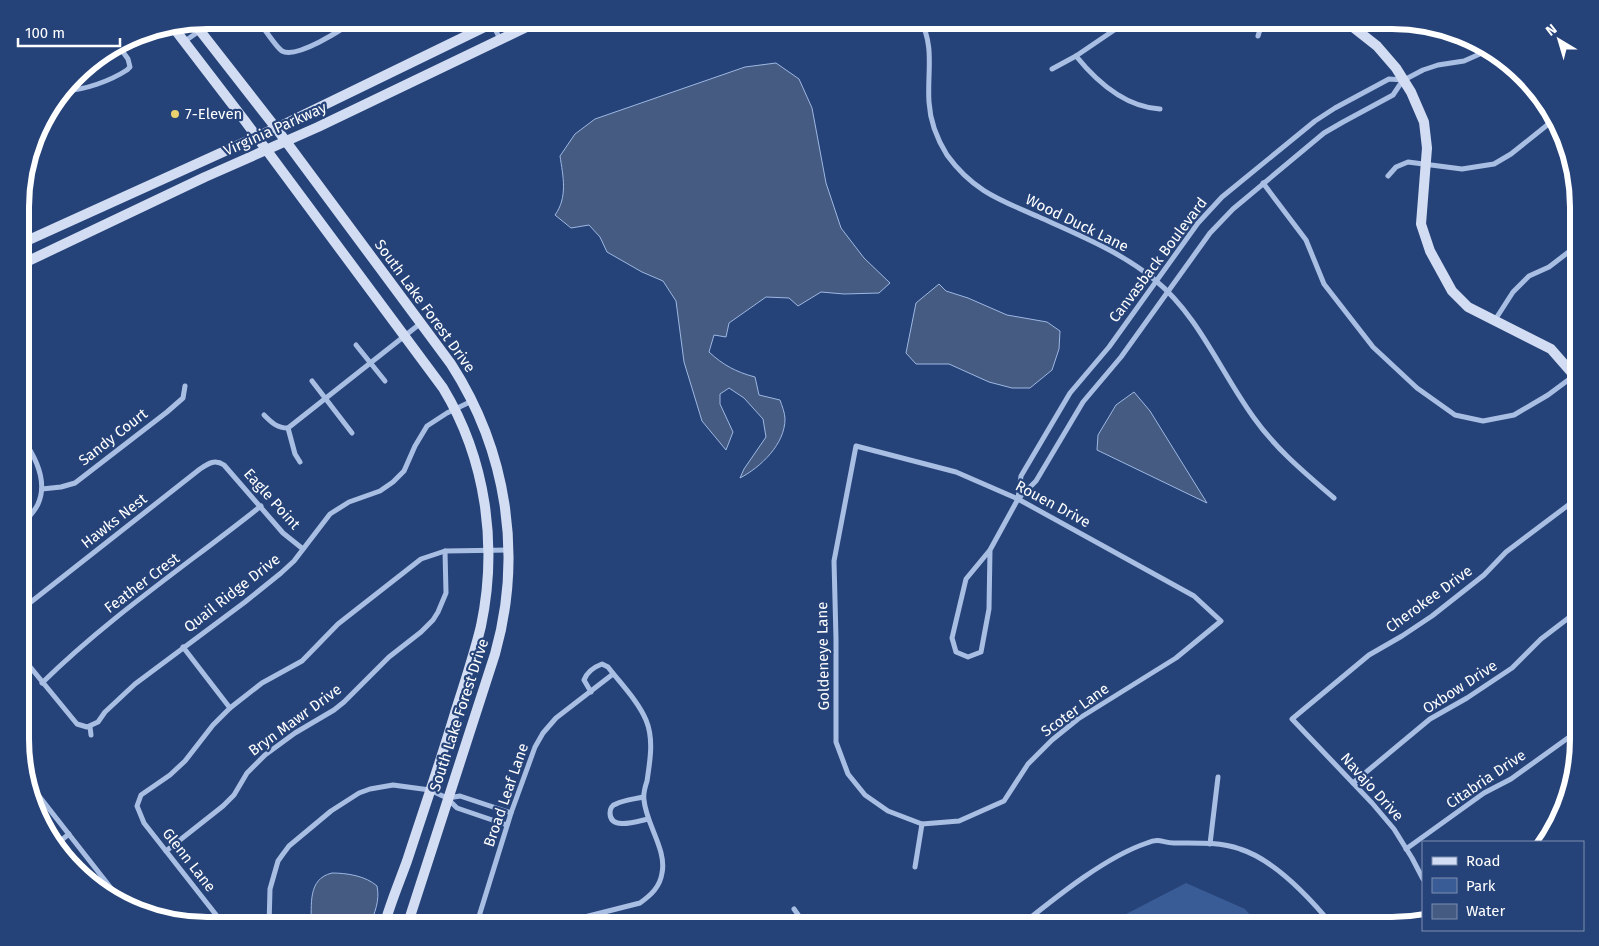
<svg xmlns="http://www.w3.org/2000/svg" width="1599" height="946" font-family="'Fira Sans',sans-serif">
<rect width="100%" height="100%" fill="#264379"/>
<!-- green -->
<path fill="#3a5c96" d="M1186,883L1245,909L1260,926H1103Z"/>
<!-- water -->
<g fill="#455b82" stroke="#9db8e3">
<path d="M1447,29L1475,40L1466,45L1453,38Z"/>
<path d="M776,63L799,79L812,108L826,183L841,228L864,258L890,283L879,293L844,294L821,292L798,306L789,298L766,297L729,323L726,337L714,335L709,352C723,365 736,372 755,377L759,395L780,400C782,406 785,413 785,419C785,444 761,467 740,478L744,469L766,437L763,419L744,398L729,388L720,394V404L733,432L726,450L702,421L684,362L676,301L663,281L642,272L607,252L600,237L589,225L571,228L555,215C568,197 563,176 560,156L575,134L595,119L745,67Z"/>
<path d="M939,284L946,291L968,298L1007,315L1047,322L1060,331L1059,349L1052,370L1030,388H1012L989,382L949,364H916L906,353L916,303Z"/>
<path d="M1134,392L1150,411L1207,503L1097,450L1098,435L1116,405Z"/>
<path d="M332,873C347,873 366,876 377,886C380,900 375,913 369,926H311C312,905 307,879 332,873Z"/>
</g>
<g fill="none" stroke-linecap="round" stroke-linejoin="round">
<!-- street -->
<g stroke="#a9bee3" stroke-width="5">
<path d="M258,20C263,27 276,47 282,51C296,59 343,30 353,20"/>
<path d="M920,20C935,45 927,74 929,102C930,120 937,139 947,155C973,191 1000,200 1039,217C1079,235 1121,252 1155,280C1199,316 1221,373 1254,418C1276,449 1305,473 1334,498"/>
<path d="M492,23L500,39"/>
<path d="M1258,36L1263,20"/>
<path d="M185,41L215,20"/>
<path d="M1076,56C1097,82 1125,107 1160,109"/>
<path d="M1052,69L1076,56L1129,20"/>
<path d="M64,91C85,90 110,81 127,70L130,67L128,59L118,45"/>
<path d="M1388,176L1396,167L1408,162L1462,169L1494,164L1511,154L1556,118"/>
<path d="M1263,183L1306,240L1324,284L1373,347L1417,388L1455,415L1483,421L1514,415L1548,395L1579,372"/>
<path d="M1495,320L1513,292L1529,276L1549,267L1579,244"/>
<path d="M356,345L385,381"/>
<path d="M312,381L352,433"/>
<path d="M264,415C272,423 277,428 288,428"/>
<path d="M22,438C35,456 48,482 38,504C35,511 27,519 22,525"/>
<path d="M856,446L956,472L1018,499L1194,596L1221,621L1176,658L1078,719L1052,740L1028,764L1004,801L959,821L922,824L888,811L865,795L848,774L836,742V639L834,561Z"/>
<path d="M300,462L295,454L288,428L421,323"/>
<path d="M42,489L61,487L75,483L167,412L183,398L185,386"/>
<path d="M1018,498L1021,476L1070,393L1109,347L1198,223L1222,197L1315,121L1335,108L1389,79L1404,80L1423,70L1438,65L1464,61L1491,49"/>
<path d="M990,550L966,579L952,638L956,652L968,657L981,652L989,609L990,550L1018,499L1036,481L1083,402L1121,357L1210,233L1233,209L1324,133L1343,122L1393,95L1403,80"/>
<path d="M22,609L200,469C209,463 215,459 224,465L283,533L303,549"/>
<path d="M183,647L230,708"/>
<path d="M22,657L77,724L87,727L98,722L105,712L135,684L245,602L281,573L294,561L330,514L349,502L380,491L393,482L404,471L415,446L427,426L447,413L472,401"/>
<path d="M42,683C109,617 188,564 261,506"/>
<path d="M90,727L91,735"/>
<path d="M28,782L125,906"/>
<path d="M1353,783L1430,719L1467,698L1512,668L1541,639L1579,610"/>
<path d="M643,797C635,799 624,800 616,804C612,805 610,809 610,813C610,831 638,821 648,819"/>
<path d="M448,798L460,796L511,813"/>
<path d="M1210,844L1218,777"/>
<path d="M54,846L69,834"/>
<path d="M1406,849L1484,793L1511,779L1579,730"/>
<path d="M166,851L223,806L234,795L247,773L265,755L295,733L334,710L344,702L389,657L421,632L433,620L438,612L446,593L445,551"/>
<path d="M915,867L922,824"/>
<path d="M1423,879L1412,858L1394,829L1372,803L1292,719L1369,655L1402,636L1432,616L1484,575L1506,552L1579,497"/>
<path d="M105,894L111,889"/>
<path d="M794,909L806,926"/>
<path d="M479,918L505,926"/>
<path d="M227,926L217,916L144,823L137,806L141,795L170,775L185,761L213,725L230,708L262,683L302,661L338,624L421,559L445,551L509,550"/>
<path d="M269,926L270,889L278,861L283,854L289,846L331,811L359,793L370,789L393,785L430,790L447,798L457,808L507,825"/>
<path d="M476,926L511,813L535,747L543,733L556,718L613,674"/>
<path d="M549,926L640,903C651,895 660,887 662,873C667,850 646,824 644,800C643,794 645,787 647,781C650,761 654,739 646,720C638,701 621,684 608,667L602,664C594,667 587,672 584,680L591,692"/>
<path d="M1020,926C1055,898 1105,857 1147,843C1161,837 1163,844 1176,843C1197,843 1220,842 1240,849C1275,860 1310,898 1333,926"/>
</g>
<!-- secondary -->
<g stroke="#d2ddf3" stroke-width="10">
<path d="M1344,20L1377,46L1396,68L1411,92L1424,122L1427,148L1421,224L1430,251L1452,291L1468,307L1551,349L1579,381"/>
<path d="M194,23L276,128L451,364C507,451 523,555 495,654L407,926"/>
<path d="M173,27L245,121L443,388C486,459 498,545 481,626C474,655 464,685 455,713C440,763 423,812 407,861C399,883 390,904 384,926"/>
<path d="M22,243L287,123L499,20"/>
<path d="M22,264L205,177L318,127L541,20"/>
</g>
</g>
<!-- markers -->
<circle fill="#ebd26f" stroke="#264379" stroke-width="2" cx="175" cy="114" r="5"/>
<g text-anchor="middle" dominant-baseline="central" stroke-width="4.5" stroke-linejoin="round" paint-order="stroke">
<!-- poi labels -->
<g font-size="15" fill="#fff" stroke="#264379" text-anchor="start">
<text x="185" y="114">7-Eleven</text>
</g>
<!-- street labels -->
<g font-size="15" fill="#fff" stroke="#264379">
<text transform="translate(275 129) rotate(-24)">Virginia Parkway</text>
<text transform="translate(1077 223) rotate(26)">Wood Duck Lane</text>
<text transform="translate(1158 260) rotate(-53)">Canvasback Boulevard</text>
<text transform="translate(425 306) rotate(54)">South Lake Forest Drive</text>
<text transform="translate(113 437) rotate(-38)">Sandy Court</text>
<text transform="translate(272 499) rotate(48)">Eagle Point</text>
<text transform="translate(1053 504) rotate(28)">Rouen Drive</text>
<text transform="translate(114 521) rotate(-38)">Hawks Nest</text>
<text transform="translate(142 583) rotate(-37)">Feather Crest</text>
<text transform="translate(232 593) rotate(-38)">Quail Ridge Drive</text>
<text transform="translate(1429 599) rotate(-36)">Cherokee Drive</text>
<text transform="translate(823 656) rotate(-91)">Goldeneye Lane</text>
<text transform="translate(1460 687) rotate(-33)">Oxbow Drive</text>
<text transform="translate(1075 710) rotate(-36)">Scoter Lane</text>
<text transform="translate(459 715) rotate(-72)">South Lake Forest Drive</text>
<text transform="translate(295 720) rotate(-36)">Bryn Mawr Drive</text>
<text transform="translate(1486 779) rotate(-34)">Citabria Drive</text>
<text transform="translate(1372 787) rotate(48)">Navajo Drive</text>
<text transform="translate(506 795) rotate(-71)">Broad Leaf Lane</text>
<text transform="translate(189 860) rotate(52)">Glenn Lane</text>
</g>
</g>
<!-- crop -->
<path d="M0 0H1599V946H0ZM207 29H1392A178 178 0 0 1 1570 207V739A178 178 0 0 1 1392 917H207A178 178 0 0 1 29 739V207A178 178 0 0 1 207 29Z" fill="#264379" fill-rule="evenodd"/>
<path fill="none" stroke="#fff" stroke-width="6" d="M207 29H1392A178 178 0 0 1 1570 207V739A178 178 0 0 1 1392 917H207A178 178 0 0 1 29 739V207A178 178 0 0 1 207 29Z"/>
<!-- legend -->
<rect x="1422" y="841" width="162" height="90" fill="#264379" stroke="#7d8eaf"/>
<rect x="1432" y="857" width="25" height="8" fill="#d2ddf3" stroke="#7d8eaf"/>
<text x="1466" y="866" font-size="15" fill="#ffffff">Road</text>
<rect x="1432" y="878" width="25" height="15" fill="#3a5c96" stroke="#7d8eaf"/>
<text x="1466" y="891" font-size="15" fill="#ffffff">Park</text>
<rect x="1432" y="904" width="25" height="15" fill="#455b82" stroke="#7d8eaf"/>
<text x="1466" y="916" font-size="15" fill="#ffffff">Water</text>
<!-- north arrow -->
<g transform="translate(1559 40) rotate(322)" stroke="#264379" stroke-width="4" paint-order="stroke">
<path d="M0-4L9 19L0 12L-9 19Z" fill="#ffffff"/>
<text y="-8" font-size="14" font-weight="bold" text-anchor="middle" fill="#ffffff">N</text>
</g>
<!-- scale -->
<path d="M18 38v8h102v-8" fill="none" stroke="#ffffff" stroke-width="2.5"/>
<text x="25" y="38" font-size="15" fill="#ffffff" stroke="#264379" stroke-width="4" paint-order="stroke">100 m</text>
</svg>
